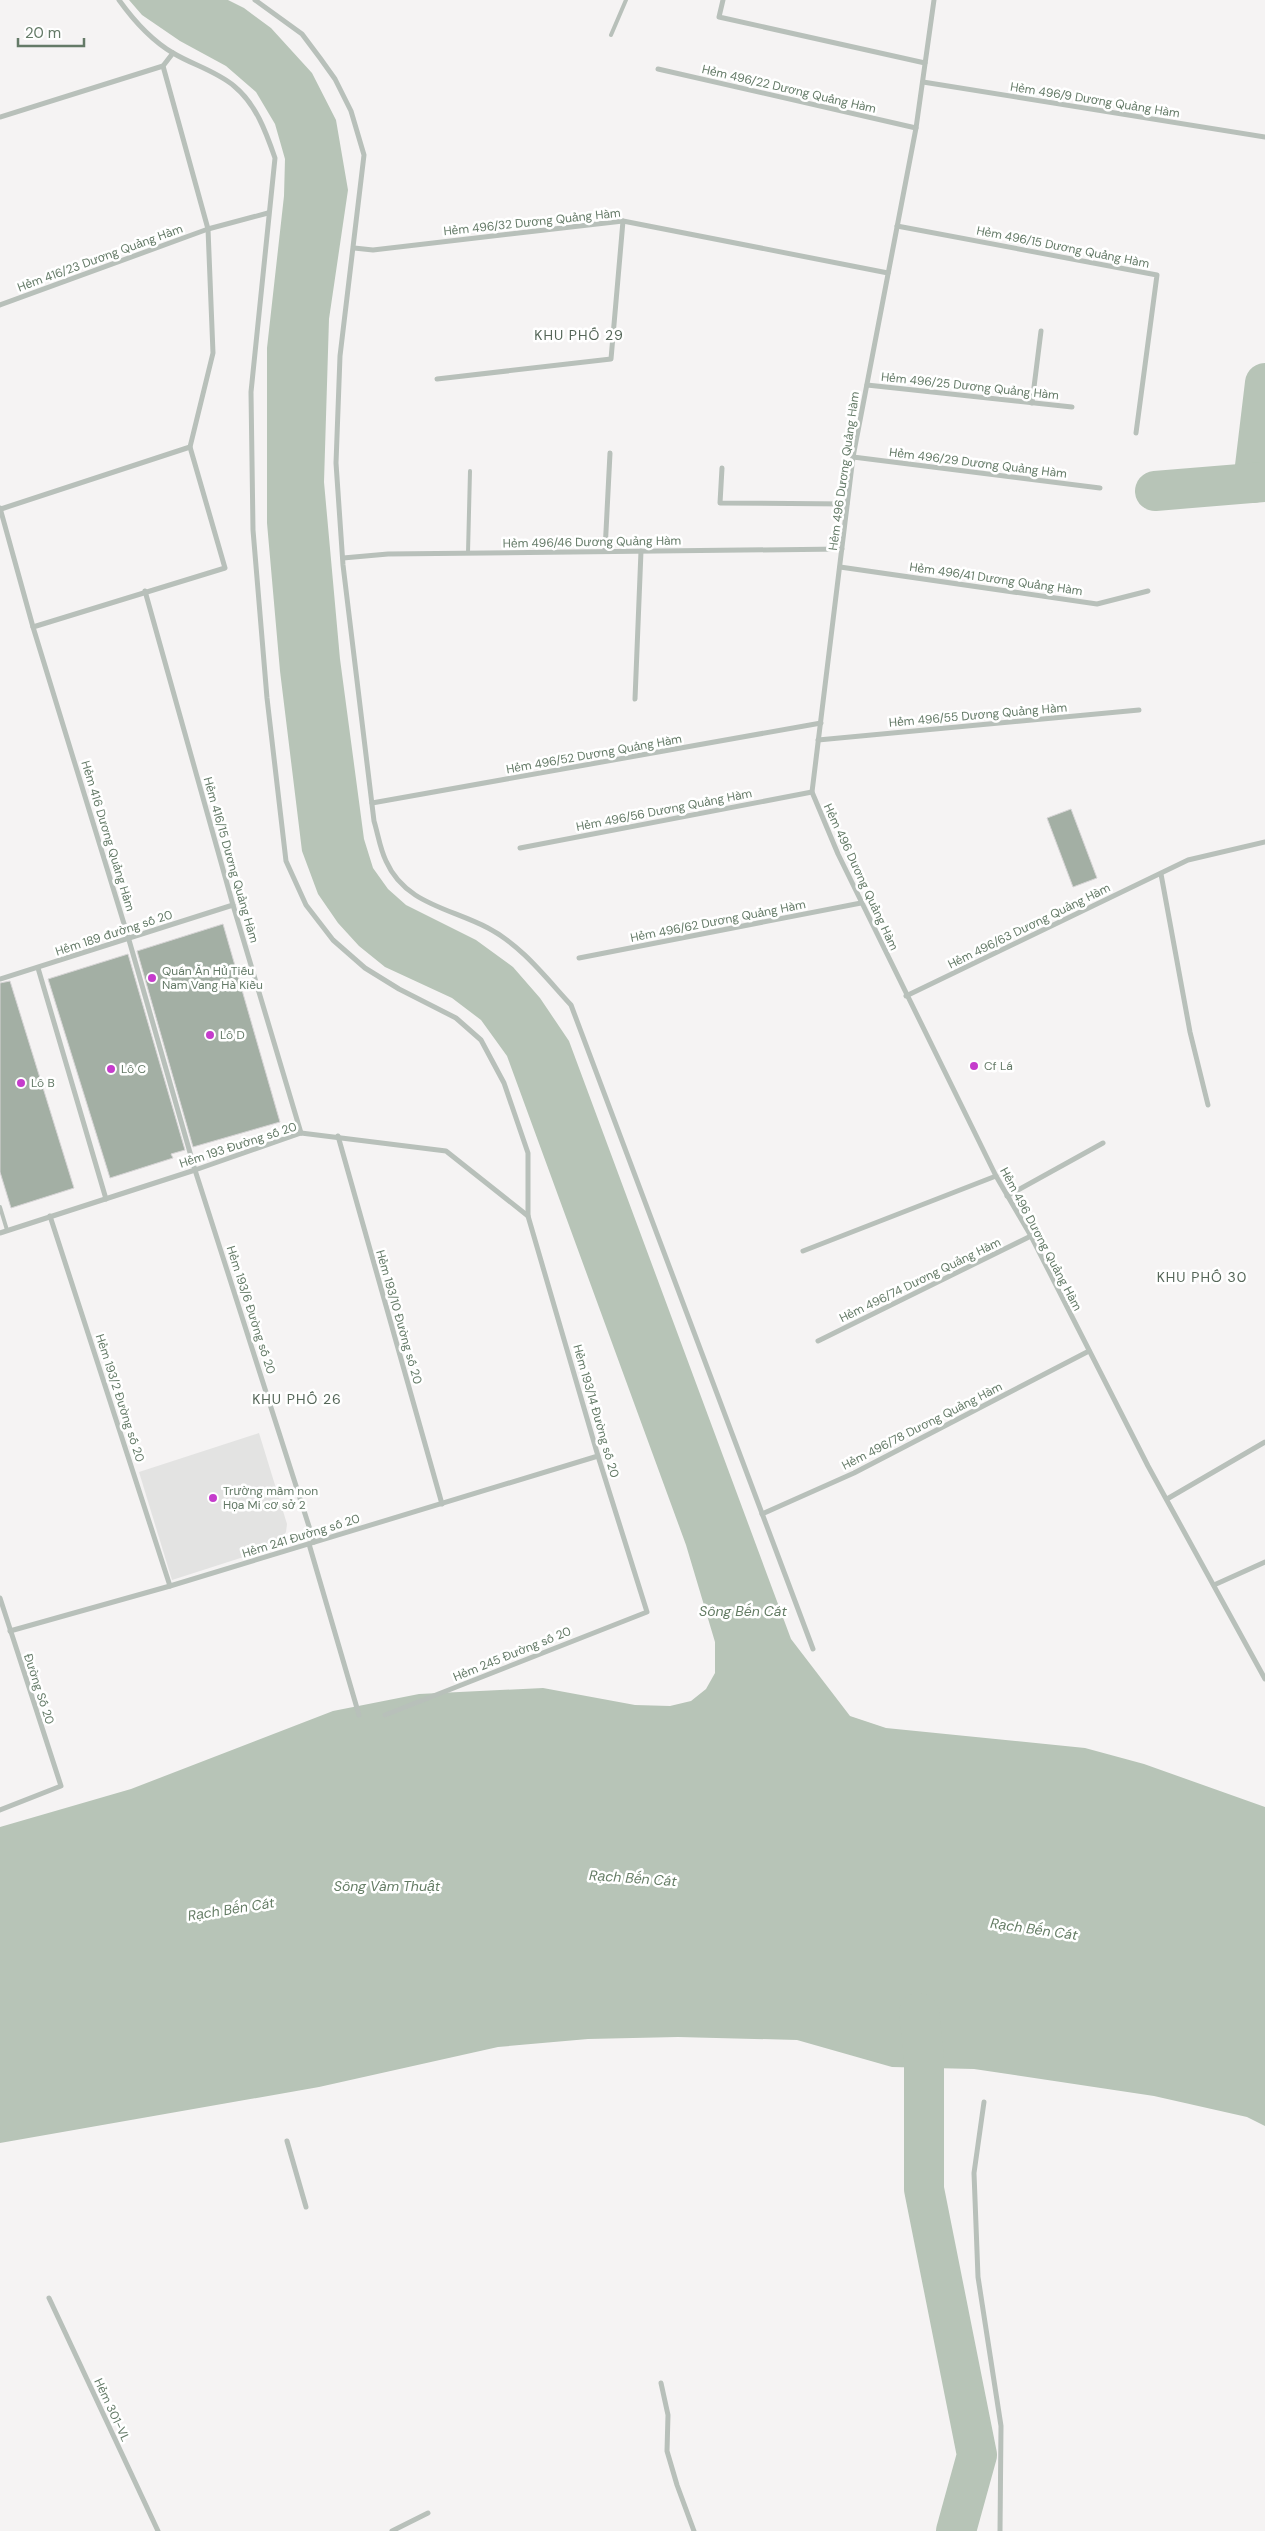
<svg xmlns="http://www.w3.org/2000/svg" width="1265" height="2531" font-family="'DM Sans',sans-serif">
<rect width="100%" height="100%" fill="#f5f3f3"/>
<!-- built -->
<path fill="#e3e3e2" d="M259,1433L287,1524L286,1532L280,1541L262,1551L172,1580L139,1472Z"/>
<!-- water -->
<path fill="#b7c4b7" d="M129,0H228L244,8L271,28L312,73L336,120L348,190L329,319L324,482L340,659L364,839L373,868L388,889L406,905L476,940L513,967L540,998L569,1041L791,1639L850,1716L886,1728L1085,1748L1144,1764L1265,1807V2126L1247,2117L1154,2096L974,2069L892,2067L797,2040L678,2037L588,2039L498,2047L319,2087L0,2143V1827L131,1789L333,1711L419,1694L543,1688L635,1705L670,1706L691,1701L706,1689L715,1673V1642L686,1545L507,1056L481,1020L452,998L385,967L359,946L338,923L318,894L302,851L280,671L267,523V348L284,196L285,159L275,124L256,92L226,66L180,41L142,15Z"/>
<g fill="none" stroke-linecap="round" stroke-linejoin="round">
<!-- river -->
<g stroke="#b7c4b7" stroke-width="40">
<path d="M1253,483L1265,383"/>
<path d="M1155,491L1265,482"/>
<path d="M919,2013L924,2058V2189L977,2455L956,2531"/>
</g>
</g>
<!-- building -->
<g fill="#a3afa4" stroke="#d7d5d6">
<path d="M1071,809L1097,878L1073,887L1047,818Z"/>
<path d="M223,924L280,1122L193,1147L137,951Z"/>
<path d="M128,954L185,1150L171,1154L173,1158L110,1178L48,979Z"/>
<path d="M10,981L74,1188L11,1208L0,1172V983Z"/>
</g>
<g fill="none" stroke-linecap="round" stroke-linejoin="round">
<!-- service -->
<g stroke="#b8c0ba" stroke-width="4">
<path d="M611,35L626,0"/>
<path d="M468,553L470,471"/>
<path d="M0,1207L7,1230"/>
</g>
<!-- minor -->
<g stroke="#b8c0ba" stroke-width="5">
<path d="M119,0C134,21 151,40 173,53C193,65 216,71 234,86C256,104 266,132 275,158L251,392L253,530L267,698L286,861L306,905L333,940L365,968L399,989L456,1018L481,1040L504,1083L528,1153V1216L598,1456L647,1612L385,1715"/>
<path d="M255,0L302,34L320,58L335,79L351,111L364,155L340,356L336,463L343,565L374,821C378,834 380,849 386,861C405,904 450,908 488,928C521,945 546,978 571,1005L813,1649"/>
<path d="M723,0L719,17L925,63"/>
<path d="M934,0L916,128L853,457L812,792L838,854L996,1176L1031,1236L1148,1466L1265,1679"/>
<path d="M658,69L916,128"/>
<path d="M923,82L1265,137"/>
<path d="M0,117L163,66L173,53"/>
<path d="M897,226L1157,275L1136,433"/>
<path d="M354,248L373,250L623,221L888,273"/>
<path d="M0,305L208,229L268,213"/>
<path d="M437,379L611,359L623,221"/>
<path d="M867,385L1072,407"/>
<path d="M1032,403L1041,331"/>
<path d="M853,457L1100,488"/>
<path d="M722,468L720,503L847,504"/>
<path d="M0,508L33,627L129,940L195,1170L314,1542"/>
<path d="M1,509L190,447"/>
<path d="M605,551L610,453"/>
<path d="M343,558L388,554L842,549"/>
<path d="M840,567L1097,604L1148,591"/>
<path d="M145,591L233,905L301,1133"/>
<path d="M33,627L225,568L190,447L213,353L208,229L163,66"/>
<path d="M635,699L641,551"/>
<path d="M818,740L1139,710"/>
<path d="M372,803L821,723"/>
<path d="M520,848L812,792"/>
<path d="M1161,874L1190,1032L1208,1105"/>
<path d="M579,958L861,903"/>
<path d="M38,968L106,1199"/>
<path d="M0,979L233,905"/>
<path d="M906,996L1188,860L1265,842"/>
<path d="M338,1136L442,1504"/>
<path d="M1007,1196L1103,1143"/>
<path d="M50,1216L170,1586"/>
<path d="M0,1233L195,1170L301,1133L446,1151L528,1216"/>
<path d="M803,1251L996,1176"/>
<path d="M818,1341L1031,1236"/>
<path d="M1167,1499L1265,1442"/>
<path d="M762,1514L854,1473L1089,1351"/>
<path d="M309,1544L359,1715"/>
<path d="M1214,1585L1265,1562"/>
<path d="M0,1598L61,1786L0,1810"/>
<path d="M10,1631L170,1586L598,1456"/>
<path d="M984,2102L974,2173L978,2277L1001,2426L1000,2531"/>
<path d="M287,2141L306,2207"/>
<path d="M49,2298L158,2531"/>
<path d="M661,2383L668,2415L667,2451L677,2485L694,2531"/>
<path d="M392,2531L428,2513"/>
</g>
</g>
<!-- markers -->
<g fill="#c53ccc" stroke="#fff" stroke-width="2">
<circle cx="152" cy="978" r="5"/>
<circle cx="210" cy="1035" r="5"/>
<circle cx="974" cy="1066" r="5"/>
<circle cx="111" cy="1069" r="5"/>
<circle cx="21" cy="1083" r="5"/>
<circle cx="213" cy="1498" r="5"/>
</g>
<g text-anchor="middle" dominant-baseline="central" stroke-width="5" stroke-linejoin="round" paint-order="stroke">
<!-- street labels -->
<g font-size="12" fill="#647a67" stroke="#fff">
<text transform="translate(789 89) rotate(13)">Hẻm 496/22 Dương Quảng Hàm</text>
<text transform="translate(1095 100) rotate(9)">Hẻm 496/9 Dương Quảng Hàm</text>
<text transform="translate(532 222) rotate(-6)">Hẻm 496/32 Dương Quảng Hàm</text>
<text transform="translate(1063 247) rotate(11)">Hẻm 496/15 Dương Quảng Hàm</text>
<text transform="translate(100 258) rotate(-20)">Hẻm 416/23 Dương Quảng Hàm</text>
<text transform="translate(970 386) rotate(6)">Hẻm 496/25 Dương Quảng Hàm</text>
<text transform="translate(978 463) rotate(7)">Hẻm 496/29 Dương Quảng Hàm</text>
<text transform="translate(844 471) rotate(-82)">Hẻm 496 Dương Quảng Hàm</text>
<text transform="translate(592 542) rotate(-1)">Hẻm 496/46 Dương Quảng Hàm</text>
<text transform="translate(996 579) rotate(8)">Hẻm 496/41 Dương Quảng Hàm</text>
<text transform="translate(978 715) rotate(-5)">Hẻm 496/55 Dương Quảng Hàm</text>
<text transform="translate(594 754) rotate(-10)">Hẻm 496/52 Dương Quảng Hàm</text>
<text transform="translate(664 810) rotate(-11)">Hẻm 496/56 Dương Quảng Hàm</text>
<text transform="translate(108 836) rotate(73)">Hẻm 416 Dương Quảng Hàm</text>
<text transform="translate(231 860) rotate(74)">Hẻm 416/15 Dương Quảng Hàm</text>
<text transform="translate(861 877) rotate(65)">Hẻm 496 Dương Quảng Hàm</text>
<text transform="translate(718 921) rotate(-11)">Hẻm 496/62 Dương Quảng Hàm</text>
<text transform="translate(1029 926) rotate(-26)">Hẻm 496/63 Dương Quảng Hàm</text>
<text transform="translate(114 933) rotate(-18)">Hẻm 189 đường số 20</text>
<text transform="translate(238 1145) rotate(-18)">Hẻm 193 Đường số 20</text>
<text transform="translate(1041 1239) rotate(62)">Hẻm 496 Dương Quảng Hàm</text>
<text transform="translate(920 1280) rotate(-26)">Hẻm 496/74 Dương Quảng Hàm</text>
<text transform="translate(251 1310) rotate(72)">Hẻm 193/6 Đường số 20</text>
<text transform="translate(399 1317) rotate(74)">Hẻm 193/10 Đường số 20</text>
<text transform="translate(120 1398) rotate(72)">Hẻm 193/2 Đường số 20</text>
<text transform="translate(596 1411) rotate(74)">Hẻm 193/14 Đường số 20</text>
<text transform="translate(922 1426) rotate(-27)">Hẻm 496/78 Dương Quảng Hàm</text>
<text transform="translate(301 1536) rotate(-17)">Hẻm 241 Đường số 20</text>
<text transform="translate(512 1654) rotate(-22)">Hẻm 245 Đường số 20</text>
<text transform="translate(39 1689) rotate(72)">Đường Số 20</text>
<text transform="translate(112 2410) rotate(65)">Hẻm 301-VL</text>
</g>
<!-- poi labels -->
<g font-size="12" fill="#647a67" stroke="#fff" text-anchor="start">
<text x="162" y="971">Quán Ăn Hủ Tiếu<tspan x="162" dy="14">Nam Vang Hà Kiều</tspan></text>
<text x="220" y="1035">Lô D</text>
<text x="984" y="1066">Cf Lá</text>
<text x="121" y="1069">Lô C</text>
<text x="31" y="1083">Lô B</text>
<text x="223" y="1491">Trường mầm non<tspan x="223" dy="14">Họa Mi cơ sở 2</tspan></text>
</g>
<!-- neighbourhood labels -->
<g font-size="14" letter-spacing="1" fill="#556658" stroke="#fff">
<text x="579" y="335">KHU PHỐ 29</text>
<text x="1202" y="1277">KHU PHỐ 30</text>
<text x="297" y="1399">KHU PHỐ 26</text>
</g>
<!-- water labels -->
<g font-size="14" font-style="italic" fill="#647c64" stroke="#fff">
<text x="743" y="1611">Sông Bến Cát</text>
<text transform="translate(633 1878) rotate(4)">Rạch Bến Cát</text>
<text x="387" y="1886">Sông Vàm Thuật</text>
<text transform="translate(231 1909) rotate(-9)">Rạch Bến Cát</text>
<text transform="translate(1034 1929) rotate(8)">Rạch Bến Cát</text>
</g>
</g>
<!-- scale -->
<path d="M18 38v8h66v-8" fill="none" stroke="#647a67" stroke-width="2.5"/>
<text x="25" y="38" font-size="15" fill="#647a67" stroke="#ffffff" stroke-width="4" paint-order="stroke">20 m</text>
</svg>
